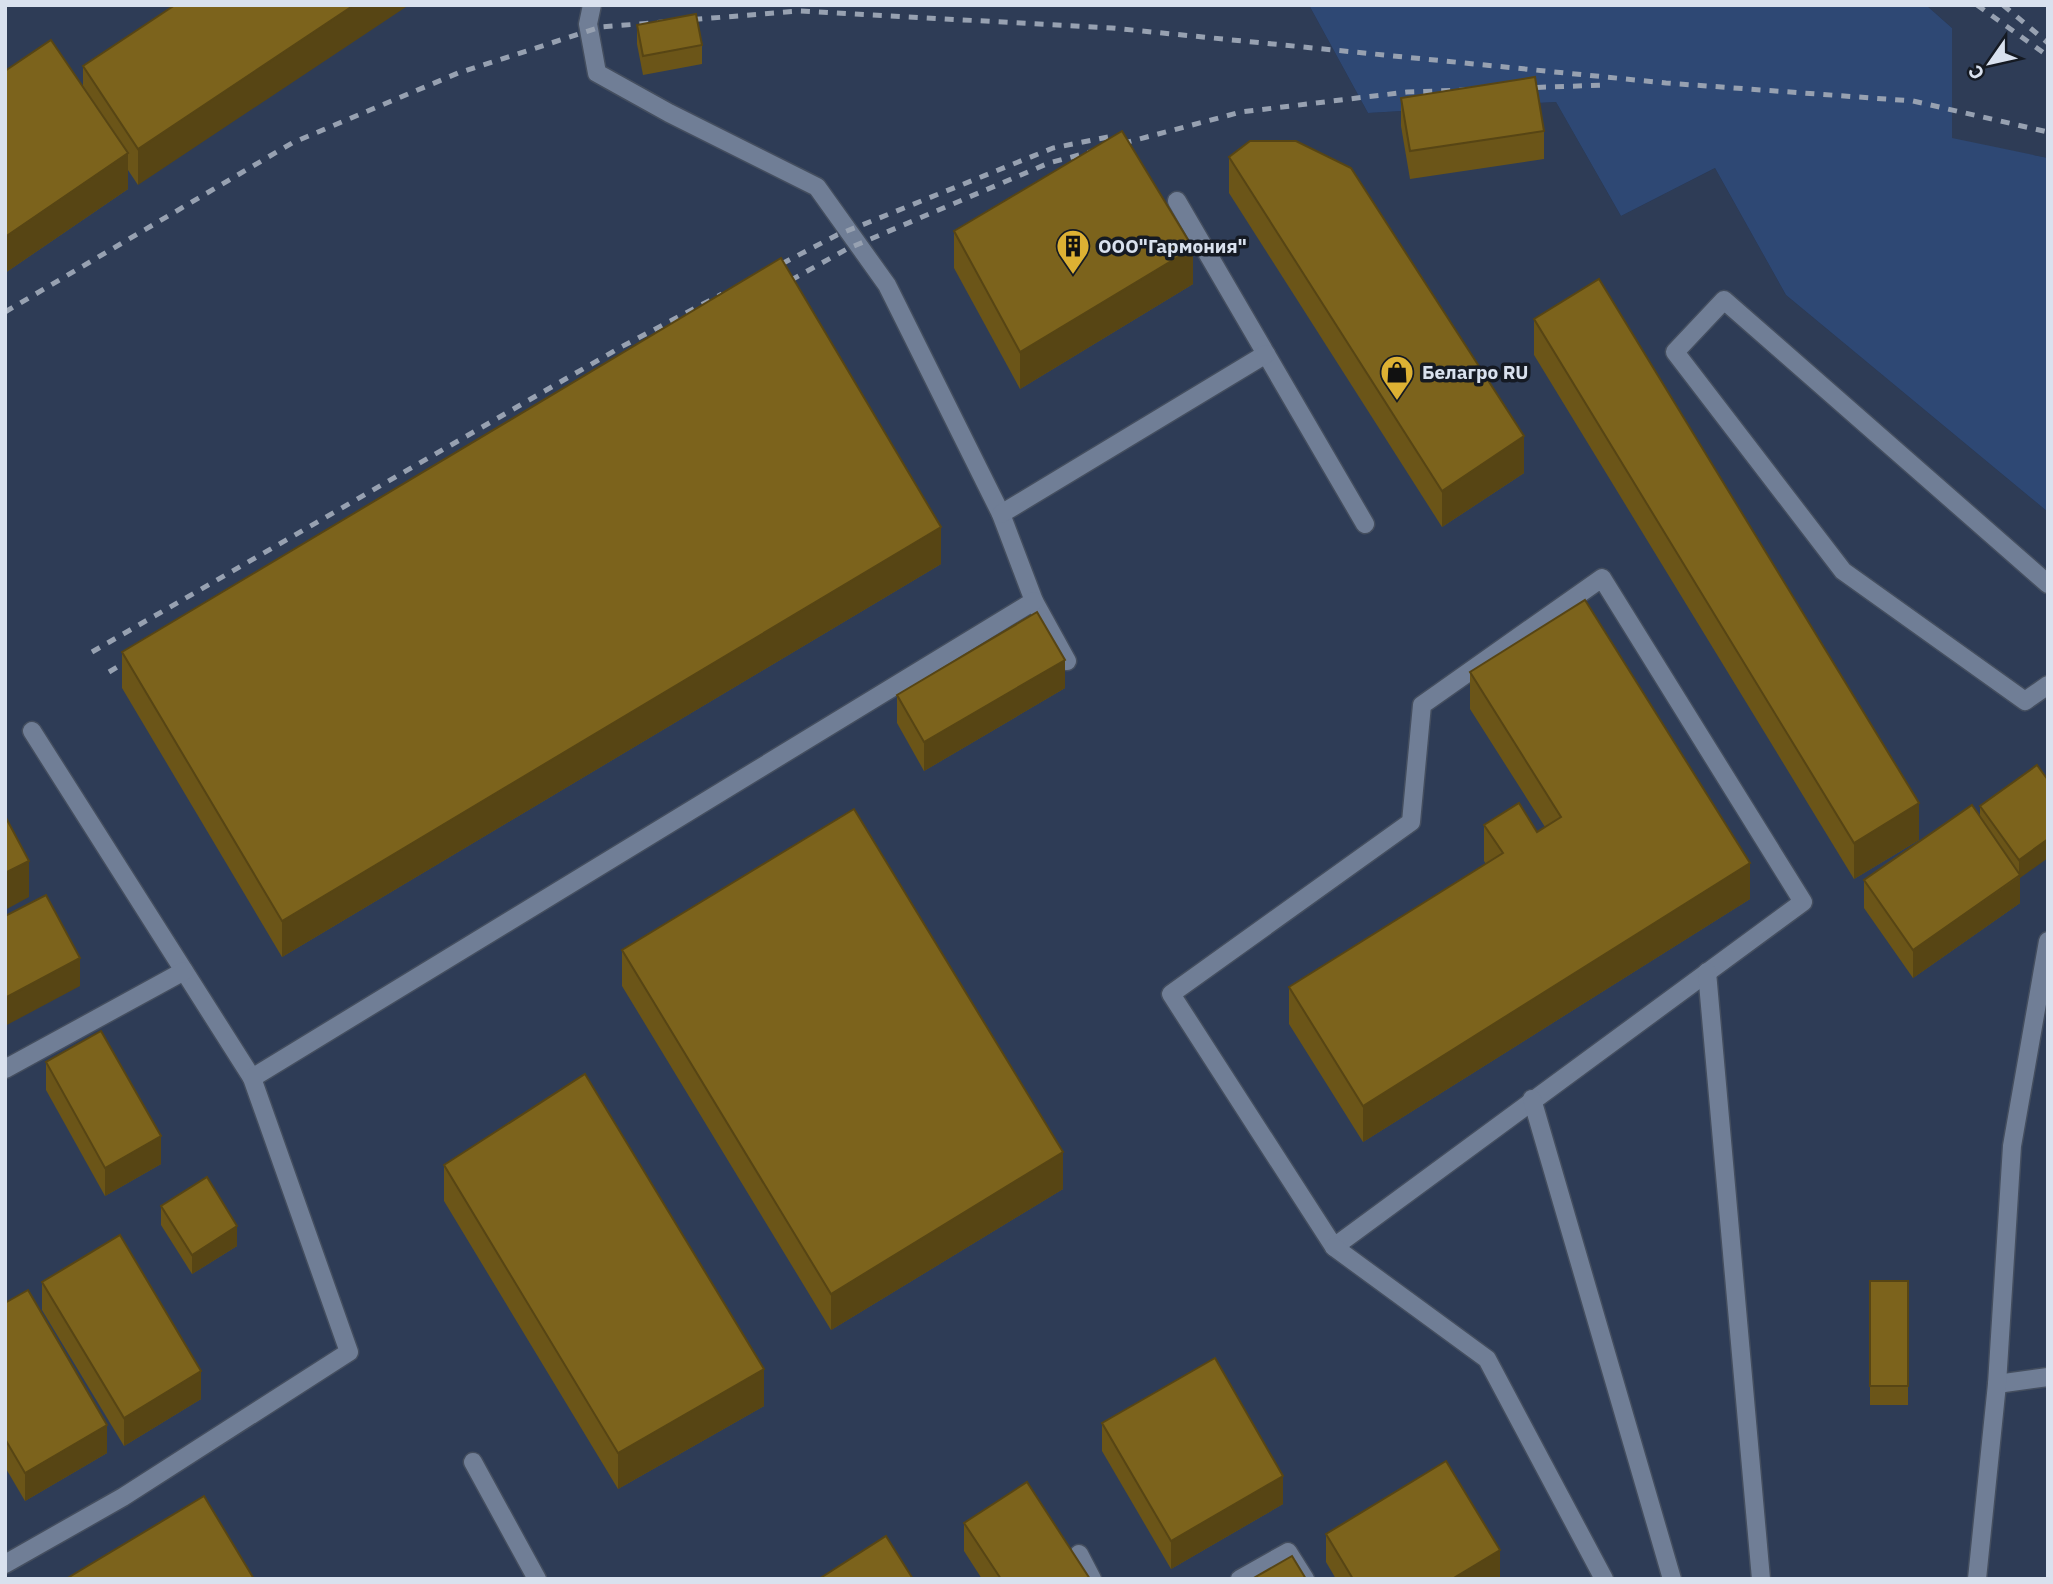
<svg xmlns="http://www.w3.org/2000/svg" width="2053" height="1584" font-family="'IBM Plex Sans',sans-serif">
<rect width="100%" height="100%" fill="#263247"/>
<!-- built -->
<g fill="#2e3c56">
<path d="M5,5H1309L1368,113L1556,102L1621,216L1715,168L1786,295L2048,512V1579H5Z"/>
<path d="M1926,5H2048V158L1951,139L1952,28Z"/>
</g>
<!-- green -->
<path fill="#2e4874" d="M1309,5H1926L1952,28V138L2048,158V512L1786,295L1715,168L1621,216L1556,102L1368,113Z"/>
<g fill="none" stroke-linecap="round" stroke-linejoin="round">
<defs>
<g id="service">
<path d="M592,5L588,24L597,73L669,113L817,187L887,285L1001,514L1034,601L1067,661"/>
<path d="M1177,201L1365,524"/>
<path d="M1001,514L1266,354"/>
<path d="M1602,578L1803,902L1334,1247L1171,994L1411,822L1422,705Z"/>
<path d="M2048,584L1724,300L1675,352L1843,571L2025,701L2048,685"/>
<path d="M32,731L252,1078"/>
<path d="M1707,972L1761,1579"/>
<path d="M5,1069L184,971"/>
<path d="M1532,1099L1672,1579"/>
<path d="M1334,1247L1487,1359L1604,1579"/>
<path d="M1997,1384L2048,1377"/>
<path d="M473,1462L537,1579"/>
<path d="M1079,1554L1092,1579"/>
<path d="M5,1564L123,1497L349,1352L252,1078L1034,601"/>
<path d="M1240,1579L1288,1552L1305,1579"/>
<path d="M1977,1579L1997,1384L2012,1146L2048,941"/>
</g>
</defs>
<!-- service casing -->
<use href="#service" stroke="#444e5f" stroke-width="21"/>
<!-- service -->
<use href="#service" stroke="#707e96" stroke-width="18"/>
<!-- rail -->
<g stroke="#97a1b1" stroke-width="5" stroke-dasharray="9 9" stroke-linecap="butt">
<path d="M1977,5L2048,56"/>
<path d="M2003,5L2048,43"/>
<path d="M1519,88L1607,85"/>
<path d="M766,272L837,235L1053,148L1113,136"/>
<path d="M775,289L847,249L1049,163L1241,112L1407,92L1467,90"/>
<path d="M5,312L292,143L458,73L601,27L799,11L1112,28L1666,83L1913,101L2048,132"/>
<path d="M92,652L621,347L722,294"/>
<path d="M109,672L137,655"/>
</g>
</g>
<!-- wall -->
<g fill="#6b5518">
<path d="M175,5L138,185L128,170V189L5,273V71L83,86V66Z"/>
<path d="M637,25L702,45V64L643,75L637,44Z"/>
<path d="M1401,98L1544,131V159L1410,179L1401,126Z"/>
<path d="M1229,157L1524,473L1442,527L1229,193Z"/>
<path d="M954,231L1193,284L1020,389L954,268Z"/>
<path d="M1534,319L1919,840L1854,879L1534,355Z"/>
<path d="M941,564L282,957L122,688V652Z"/>
<path d="M1470,672L1750,899L1363,1142L1289,1024V987L1486,864L1484,861V825L1537,832L1545,827L1470,709Z"/>
<path d="M1065,688L924,771L897,723V695Z"/>
<path d="M2037,765L2020,878V903L1913,978L1864,908V880L1980,817V806Z"/>
<path d="M622,950L1063,1189L831,1330L622,986Z"/>
<path d="M46,1062L161,1164L105,1196L46,1090Z"/>
<path d="M444,1165L764,1406L618,1489L444,1201Z"/>
<path d="M161,1206L237,1246L192,1274L161,1225Z"/>
<rect x="1870" y="1281" width="38" height="124"/>
<path d="M42,1282L201,1399L124,1446L42,1310Z"/>
<path d="M5,1303L107,1453L25,1501L5,1467Z"/>
<path d="M1102,1423L1283,1504L1171,1569L1102,1451Z"/>
<path d="M964,1523L1090,1579H982L964,1551Z"/>
<path d="M1326,1534L1500,1578L1498,1579H1336L1326,1562Z"/>
</g>
<!-- shaded-wall -->
<g fill="#574514">
<path d="M354,5H409L138,185V149Z"/>
<path d="M128,153V189L5,273V237Z"/>
<path d="M1193,248V284L1020,389V352Z"/>
<path d="M1524,436V473L1442,527V491Z"/>
<path d="M941,527V564L282,957V921Z"/>
<path d="M1065,660V688L924,771V742Z"/>
<path d="M1919,803V840L1854,879V843Z"/>
<path d="M2048,839V858L2020,878V903L1913,978V950L2019,877V860Z"/>
<path d="M29,861V897L5,910V873Z"/>
<path d="M1750,863V899L1363,1142V1106Z"/>
<path d="M80,958V986L5,1026V998Z"/>
<path d="M161,1136V1164L105,1196V1168Z"/>
<path d="M1063,1152V1189L831,1330V1294Z"/>
<path d="M237,1226V1246L192,1274V1255Z"/>
<path d="M764,1369V1406L618,1489V1453Z"/>
<path d="M201,1371V1399L124,1446V1418Z"/>
<path d="M107,1425V1453L25,1501V1473Z"/>
<path d="M1283,1476V1504L1171,1569V1541Z"/>
<path d="M1500,1550V1578L1498,1579H1452Z"/>
</g>
<!-- building -->
<g fill="#7c631c" stroke="#574514" stroke-width="2">
<path d="M175,5H354L138,149L83,66Z"/>
<path d="M696,14L702,45L643,56L637,25Z"/>
<path d="M51,40L128,153L5,237V71Z"/>
<path d="M1535,77L1544,131L1410,151L1401,98Z"/>
<path d="M1122,131L1193,248L1020,352L954,231Z"/>
<path d="M1250,141H1296L1351,168L1524,436L1442,491L1229,157Z"/>
<path d="M781,258L941,527L282,921L122,652Z"/>
<path d="M1599,279L1919,803L1854,843L1534,319Z"/>
<path d="M1585,600L1750,863L1363,1106L1289,987L1503,853L1484,825L1519,803L1537,832L1561,817L1470,672Z"/>
<path d="M1037,612L1065,660L924,742L897,695Z"/>
<path d="M2037,765L2048,780V839L2019,860L1980,806Z"/>
<path d="M1972,805L2020,875L1913,950L1864,880Z"/>
<path d="M854,809L1063,1152L831,1294L622,950Z"/>
<path d="M5,816L29,861L5,873Z"/>
<path d="M46,895L80,958L5,998V916Z"/>
<path d="M101,1031L161,1136L105,1168L46,1062Z"/>
<path d="M585,1074L764,1369L618,1453L444,1165Z"/>
<path d="M207,1177L237,1226L192,1255L161,1206Z"/>
<path d="M120,1235L201,1371L124,1418L42,1282Z"/>
<rect x="1870" y="1281" width="38" height="105"/>
<path d="M28,1290L107,1425L25,1473L5,1439V1303Z"/>
<path d="M1215,1358L1283,1476L1171,1541L1102,1423Z"/>
<path d="M1446,1461L1500,1550L1452,1579H1353L1326,1534Z"/>
<path d="M1027,1482L1090,1579H1001L964,1523Z"/>
<path d="M204,1496L254,1579H66Z"/>
<path d="M886,1536L913,1579H819Z"/>
<path d="M1292,1556L1306,1579H1252Z"/>
</g>
<!-- icons -->
<defs>
<symbol id="building-pin" viewBox="-11 -11 22 30"><path d="M0 17L-7.5 6A9.5 9.5 0 1 1 7.5 6Z" fill="#ddb133" stroke="#151a23"/><path d="M-4-6H4V6H1V3H-1V6H-4ZM-2.5-4.3h1.7v1.8h-1.7ZM.8-4.3h1.7v1.8H.8ZM-2.5-1h1.7V.8h-1.7ZM.8-1h1.7V.8H.8Z" fill="#111"/></symbol>
<symbol id="shop-pin" viewBox="-11 -11 22 30"><path d="M0 17L-7.5 6A9.5 9.5 0 1 1 7.5 6Z" fill="#ddb133" stroke="#151a23"/><path d="M-5-2.5h2.3a2.7 3.5 0 0 1 5.4 0H5L5.5 6h-11ZM-1.5-2.5h3a1.5 2.3 0 0 0-3 0Z" fill="#111"/></symbol>
</defs>
<g fill-rule="evenodd">
<use href="#building-pin" x="1054" y="227" width="38" height="52"/>
<use href="#shop-pin" x="1378" y="353" width="38" height="52"/>
</g>
<g text-anchor="middle" dominant-baseline="central" stroke-width="7" stroke-linejoin="round" paint-order="stroke">
<!-- poi labels -->
<g font-size="19" font-weight="bold" fill="#d9e1ee" stroke="#151a23" text-anchor="start">
<text x="1098" y="246">ООО"Гармония"</text>
<text x="1422" y="372">Белагро RU</text>
</g>
</g>
<!-- border -->
<rect width="2053" height="1584" fill="none" stroke="#d9e1ee" stroke-width="14"/>
<!-- north arrow -->
<g transform="translate(1990 63) rotate(236)" stroke="#151a23" stroke-width="5" paint-order="stroke">
<path d="M0-5L12 26L0 18L-12 26Z" fill="#d9e1ee"/>
<text y="-10" font-size="19" font-weight="bold" text-anchor="middle" fill="#d9e1ee">С</text>
</g>
</svg>
